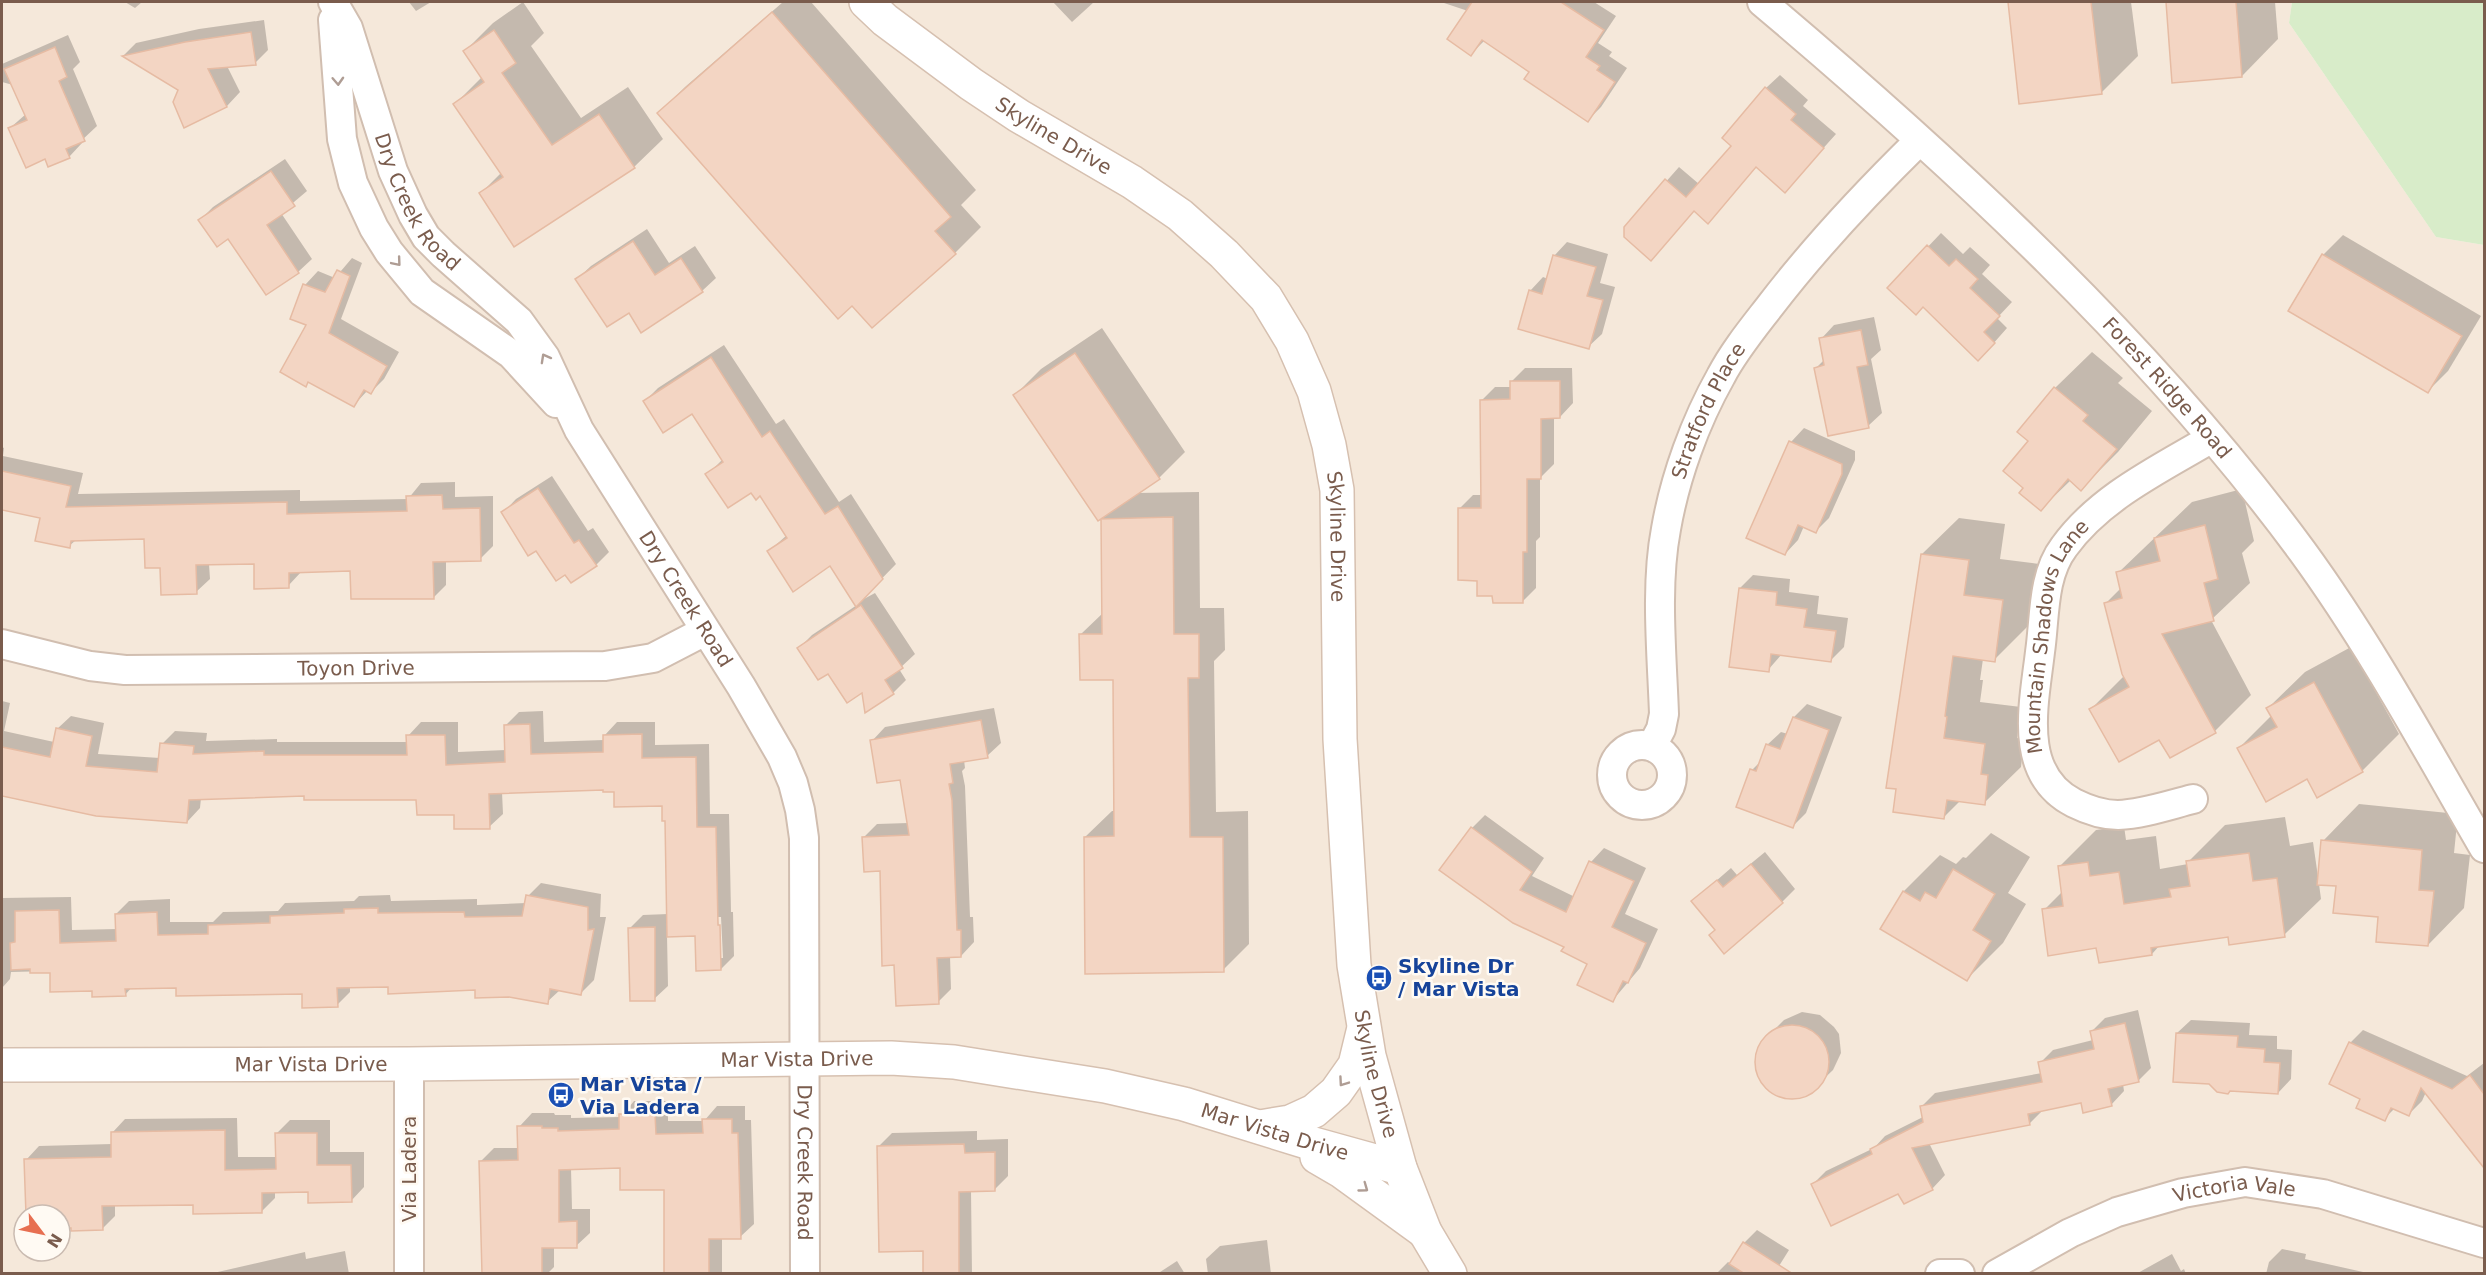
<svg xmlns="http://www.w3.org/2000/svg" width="2486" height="1275" font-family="'DejaVu Sans',sans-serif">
<rect width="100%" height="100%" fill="#fdf6ec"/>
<!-- residential -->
<path fill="#f5e8da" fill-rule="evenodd" d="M2,2H2292L2289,23L2436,237L2484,245V1273L2,1274ZM24,1215H60V1251H24Z"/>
<!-- green -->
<path fill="#d8ecc9" d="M2292,2H2484V245L2436,237L2289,23Z"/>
<!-- shadow -->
<g fill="#0003" fill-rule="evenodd">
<path d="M125,2H142L135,8Z"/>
<path d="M409,2H431L416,11Z"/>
<path d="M523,2L544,33L531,46L581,118L628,87L663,139L634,167L480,194L502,172L455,104L482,77L465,51L493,23Z"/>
<path d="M783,2H811L976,190L961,205L981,227L955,253L853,304L659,113L685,87Z"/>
<path d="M1053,2H1094L1072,22Z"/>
<path d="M1441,2H1594L1616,16L1598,43L1612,52L1609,56L1627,68L1601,107L1588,120L1531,71L1485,40L1471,54L1468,11Z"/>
<path d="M2009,2H2131L2138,56L2101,93L2020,102Z"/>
<path d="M2167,2H2275L2278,39L2242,76L2174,82Z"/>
<path d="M264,20L268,50L255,63L227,66L240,92L227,106L185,126L180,90L124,55L136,43L199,29Z"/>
<path d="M68,35L80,62L73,69L97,126L81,141L82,143L69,157H46L10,128L26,114L13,85L2,82V64Z"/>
<path d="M1780,75L1808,100L1803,106L1836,134L1785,191L1757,166L1708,222L1695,210L1651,259L1625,228L1679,167L1699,184L1733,145L1766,88Z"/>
<path d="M285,159L307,191L281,213L312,259L298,272L267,293L228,237L200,220L213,207Z"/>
<path d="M647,229L669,263L695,246L716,278L702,291L642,330L629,311L577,279L591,266Z"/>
<path d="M1941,233L1963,254L1970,247L1990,265L1982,274L2012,302L1997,318L2007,328L1992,345L1889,288Z"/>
<path d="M2343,235L2481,316L2448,371L2428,391L2323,255Z"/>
<path d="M1567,242L1608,254L1600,283L1615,287L1602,334L1588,347L1530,291L1543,277L1548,279L1554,256Z"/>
<path d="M352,258L362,263L341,319L399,352L384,379L371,392L368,390L354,405L310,381L306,385L308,324L305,285L318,271L335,278Z"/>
<path d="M1874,317L1881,350L1871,359L1882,413L1868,426L1816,368L1825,359L1821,339L1834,325Z"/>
<path d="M1102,328L1185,452L1159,478L1136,493L1199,492L1200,608H1224L1225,650L1214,661L1216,812L1248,811L1249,944L1223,970L1085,837L1112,811H1115L1114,678L1081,634L1104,612L1102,516L1015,395L1041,369Z"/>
<path d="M724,345L776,424L784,419L839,502L851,494L896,564L860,601L875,593L915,654L899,669L906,680L893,693L863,690L829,671L799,648L812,635L857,605L831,564L769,551L787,535L760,494L707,475L723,459L692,412L645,401L658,388Z"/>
<path d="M2092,352L2123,378L2118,383L2152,411L2118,452L2081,489L2071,480L2041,509L2025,488L2030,441L2055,388Z"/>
<path d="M1525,368H1572L1573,403L1560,417H1554V464L1540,478V537L1536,541V588L1522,602L1494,595L1478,579L1459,509L1473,495H1482V400L1495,387H1511V382Z"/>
<path d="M1804,428L1855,451V460L1829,518L1815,532L1804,526L1798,540L1785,554L1748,537L1791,442Z"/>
<path d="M2,447L4,448L3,456L83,473L78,494L300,490V501L408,499L421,483L455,482V497L493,496V546L480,559L446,560V585L433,598L352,570L302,571L288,586L255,562L209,564L210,579L196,592L161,566L146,537L76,540L69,546L41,517L2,508Z"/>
<path d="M552,476L588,531L593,528L609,552L596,565L536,549L503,513L516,499Z"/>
<path d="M2242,489L2254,541L2242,553L2250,583L2211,620L2251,695L2215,731L2160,738L2091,709L2124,676L2106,603L2121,588L2118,573L2192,502Z"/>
<path d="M1959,518L2005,524L2000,559L2039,564L2031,623L1994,660L1983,659L1980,680H1983L1980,702L2021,707L2017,738L2024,739L2021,767L1984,803L1961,800L1944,817L1922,554Z"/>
<path d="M1753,575L1790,579L1789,592L1819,596L1817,614L1848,618L1844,647L1831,660L1782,654L1768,670L1740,588Z"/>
<path d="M2351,647L2399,734L2362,771L2308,777L2239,748L2272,715L2268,708L2305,672Z"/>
<path d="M2,701L10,703L4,731L54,742L57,729L71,716L104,723L98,754L160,758L162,744L175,731L207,733L206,741L277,739V742H408V736L421,722H458V752L506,750V725L519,712L543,711L544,742L604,740V736L617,722H655V745L709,744L710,814H729L731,912H733L734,956L721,969L696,934L667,935L668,986L654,999L629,929L643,915L668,914L666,820L663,805L605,788L502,792L503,814L489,827L418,798L306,795L201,798L200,808L187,822L97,814L2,795ZM718,917H721L723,958H720Z"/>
<path d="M1807,704L1842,717L1806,813L1793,826L1752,770L1762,760L1767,745L1781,732L1788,734L1794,717Z"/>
<path d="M994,708L1001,743L987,756L964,760L965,768L962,771L965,786L970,917H973L974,942L961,956H950L951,989L938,1002L896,964L881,870L864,837L877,824L908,823L901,778L872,741L885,727Z"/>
<path d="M2359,804L2458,814L2454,853L2470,855L2464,908L2428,945L2337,885L2319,884L2321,899L2284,935H2230L2160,945L2152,954L2098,947L2044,910L2063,891L2059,867L2096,830L2124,826L2126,840L2156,836L2160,869L2188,864V862L2225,825L2285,817L2290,846L2313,842L2318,877L2323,841Z"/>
<path d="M1485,815L1544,858L1532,876L1575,897L1591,862L1604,848L1646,868L1625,914L1658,929L1640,968L1613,1000L1589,963L1566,946L1514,922L1472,828Z"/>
<path d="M1991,833L2030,857L2008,893L2026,904L2003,943L1967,979L1882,929L1904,891L1940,855L1956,864L1963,857L1966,858Z"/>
<path d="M1765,852L1795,889L1782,902L1717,929L1693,901L1731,868L1737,875Z"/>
<path d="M541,883L601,894L600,917H606L594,980L580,994L560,990L547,1002L476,989L390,985L350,986V992L337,1005L303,992L178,987H132L125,995L93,990L51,971L11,972L10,979L2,988V898L71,897L72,930L117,929L116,914L129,901L170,899V922H213L223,912L278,911L285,903L354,901L359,896L390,895L391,901L477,899V905L526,903L528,896Z"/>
<path d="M2138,1010L2151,1068L2138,1081L2123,1084L2124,1091L2111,1105L2082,1101L2042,1111L2029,1124L1929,1143L1945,1175L1932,1189L1899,1192L1813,1184L1826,1171L1874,1148L1885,1136L1923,1117L1921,1107L1935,1093L2042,1073L2040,1063L2053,1050L2093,1040L2091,1032L2105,1018Z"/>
<path d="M1802,1012L1820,1015L1834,1027L1839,1034L1841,1053L1833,1070L1812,1090L1804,1095L1786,1096L1778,1094L1764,1083L1759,1075L1757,1057L1764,1040L1784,1020Z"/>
<path d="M2191,1020L2250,1023L2249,1035L2277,1036V1049L2292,1050L2291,1079L2278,1093L2177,1033Z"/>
<path d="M2363,1030L2467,1076L2484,1063V1166L2426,1092L2422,1101L2409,1114L2395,1108L2384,1119L2362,1098L2350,1043Z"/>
<path d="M634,1101H668V1121H704L717,1106H745V1120H751L754,1224L740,1237L722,1238V1274H665V1188L621,1167L571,1168L572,1209H590V1233L576,1246H554V1267L547,1274H483L481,1161L494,1148H519V1127L532,1113H554L555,1115H571V1118L621,1117Z"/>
<path d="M237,1118L238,1157H277V1133L290,1120H330V1152H364V1187L351,1201L310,1191L275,1192V1198L262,1211L194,1204H115V1216L102,1229L60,1227V1215H27L26,1160L39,1146L112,1144V1133L125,1119Z"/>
<path d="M977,1131V1140L1008,1139V1176L995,1189L971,1190L972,1274H925V1250L878,1147L892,1133Z"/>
<path d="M1757,1230L1789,1250L1779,1266L1783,1274H1716L1728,1262L1731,1264L1744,1243Z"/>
<path d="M1267,1240L1271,1274H1208L1206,1259L1220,1246Z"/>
<path d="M2282,1249L2306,1254L2305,1259L2372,1274H2266L2269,1262Z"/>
<path d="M345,1251L349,1274H209L305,1252L306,1259Z"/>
<path d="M2172,1254L2181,1271L2184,1269L2186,1274H2136Z"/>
<path d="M1177,1261L1185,1274H1157Z"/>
</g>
<!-- building -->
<g fill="#f3d5c3" stroke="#e6bba3" stroke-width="1.5">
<path d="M1472,2H1561L1604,30L1586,57L1600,66L1597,70L1615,82L1588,122L1524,79L1529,72L1482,40L1471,56L1447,39Z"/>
<path d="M2008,2H2091L2102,94L2019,104Z"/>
<path d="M2166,2H2236L2242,77L2172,83Z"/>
<path d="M772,12L951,217L935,231L956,254L872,328L852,306L838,319L657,113Z"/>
<path d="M494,30L516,63L502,73L552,145L599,114L635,168L514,247L479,193L503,177L453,104L484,82L463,51Z"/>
<path d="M251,32L256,65L208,69L227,107L184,128L173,102L178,90L122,56L185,42Z"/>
<path d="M55,47L67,77L59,81L85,141L66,149L70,158L48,167L45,159L26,168L8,128L27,120L4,69Z"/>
<path d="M1765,87L1796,114L1791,120L1824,148L1785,193L1756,167L1708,224L1694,211L1651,261L1624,237V227L1665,179L1686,197L1731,146L1722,138Z"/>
<path d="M271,171L295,206L267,225L299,273L266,295L228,239L217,247L198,220Z"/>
<path d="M633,241L655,275L681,258L703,292L641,333L629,313L607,327L575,279Z"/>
<path d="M1927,245L1949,266L1956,259L1978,279L1970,288L2000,316L1984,332L1995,343L1978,361L1923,307L1916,315L1887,288Z"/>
<path d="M2322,254L2462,336L2428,393L2288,311Z"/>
<path d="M1553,255L1596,267L1587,296L1603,300L1589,349L1518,329L1529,290L1542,294Z"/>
<path d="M337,270L350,276L329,333L387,366L371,394L364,390L354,407L308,382L306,387L280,372L306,325L290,319L303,284L325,292Z"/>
<path d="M1861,330L1868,365L1857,367L1869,428L1828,436L1814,368L1824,365L1819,338Z"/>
<path d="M1075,353L1160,479L1101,519L1173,517L1174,634H1199V678H1188L1190,837H1223L1224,972L1085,974L1084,837L1114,836L1113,680H1080L1079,634H1102L1101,519L1098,521L1013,395Z"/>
<path d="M711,357L762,437L770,431L825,514L838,506L883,579L856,607L830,566L793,592L767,551L787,538L760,496L756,500L751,493L728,508L705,474L723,462L692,414L663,433L643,401Z"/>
<path d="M1510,381H1560V418L1541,419V479H1527V552H1523V603H1493L1492,596H1477V581L1458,580V508H1481L1480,400L1510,399Z"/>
<path d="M2054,387L2088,415L2083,421L2117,449L2081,491L2068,479L2041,511L2019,493L2023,488L2003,471L2028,441L2017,432Z"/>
<path d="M1789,441L1842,464V474L1816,533L1798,525L1785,555L1746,538Z"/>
<path d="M2,471L71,486L66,507L287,502V514L407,511L406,496L442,495L443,509L480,508L481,561L433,562L434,599H351L350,571L289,573V588L254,589V564L196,565L197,594L161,595L160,568H145L144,539L71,541L70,548L35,541L40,518L2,510Z"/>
<path d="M538,488L574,543L579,540L597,566L571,583L565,575L556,581L536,551L528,556L501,512Z"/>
<path d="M2205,525L2218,579L2204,583L2214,621L2162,634L2216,733L2170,758L2159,740L2119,762L2089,709L2129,687L2122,674L2104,603L2122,598L2116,572L2160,561L2154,538Z"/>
<path d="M1921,554L1969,560L1964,595L2003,600L1995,662L1953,656L1945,716L1947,717L1944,738L1985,744L1981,774L1988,775L1985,805L1947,800L1944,819L1893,812L1896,789L1886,788Z"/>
<path d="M1739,588L1777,592L1776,605L1807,609L1804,627L1836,631L1831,662L1771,654L1769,672L1729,667Z"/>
<path d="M861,605L903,668L885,680L894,694L865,713L862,693L847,703L828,674L818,680L797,648Z"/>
<path d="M2314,682L2363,772L2317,798L2307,779L2266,802L2237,748L2277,727L2266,708Z"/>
<path d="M1793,717L1829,730L1793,828L1736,807L1750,769L1756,771L1766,744L1780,749Z"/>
<path d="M981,720L988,758L950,764L953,783L949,784L952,800L957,930H961V957L937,958L939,1004L896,1006L894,965L882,966L880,871L864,872L862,837L909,835L900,780L877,783L870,740Z"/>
<path d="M530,724L531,754L603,752V735L642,734V758L696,757L697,827H716L718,925H720L721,970L696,971L695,936L667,937L665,821H662V806L614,807V792H603V790L489,794L490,829H454V815H417L416,800H304V796L189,800L187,823L96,816L2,796V747L50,757L56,728L92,736L86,766L157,772L160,743L194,746L193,754L264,751V755H407L406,735H445L446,765L505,762L504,725Z"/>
<path d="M1471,827L1532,872L1520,890L1566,912L1589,861L1634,881L1612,927L1646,943L1628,983L1623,981L1613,1002L1577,985L1587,964L1561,951L1564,947L1513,923L1439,870Z"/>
<path d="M2321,840L2422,850L2419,890L2434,891L2428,946L2376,942L2378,917L2333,913L2336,886L2317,885Z"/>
<path d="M2249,853L2253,881L2277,878L2285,937L2229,945L2228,937L2151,948L2152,955L2099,963L2096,948L2048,956L2042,909L2063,906L2058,866L2088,862L2090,876L2119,872L2124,904L2171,897L2169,889L2190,886L2186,861Z"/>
<path d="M1751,864L1783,903L1724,954L1709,935L1715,930L1691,901L1717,880L1723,887Z"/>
<path d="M1953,869L1995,894L1973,930L1991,941L1967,981L1880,929L1903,891L1920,901L1925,892L1936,898Z"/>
<path d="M526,895L588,907V930L594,929L581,995L550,989L548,1004L509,997L475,998V990L388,994V987L337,988L338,1007L302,1008V994L176,996V988L125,989L126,996L92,997V991L50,992V973H30V969L11,970L10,943L15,942V911L59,910L60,943L116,941L115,914L157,912L158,935L208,934V925L270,923V916L344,913V909L378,908V913L464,912L465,917L522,916Z"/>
<path d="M655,927V1001H630L628,928Z"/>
<path d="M2125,1023L2139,1082L2108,1089L2112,1106L2083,1113L2081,1103L2028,1114L2030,1125L1912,1148L1933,1190L1904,1204L1898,1194L1831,1226L1811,1184L1872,1154L1870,1149L1923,1122L1920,1106L2042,1082L2038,1062L2094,1049L2090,1031Z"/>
<circle cx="1792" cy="1062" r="37"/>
<path d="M2176,1033L2238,1036L2237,1047L2265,1049L2264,1062L2280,1063L2278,1094L2230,1091L2228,1094L2217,1092L2209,1084L2173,1082Z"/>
<path d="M2349,1042L2452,1089L2470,1075L2484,1094V1168L2421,1088L2409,1116L2391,1108L2385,1121L2356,1108L2360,1099L2329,1084Z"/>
<path d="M619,1114H655L656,1134L703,1133L702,1119H732V1133H738L741,1239H709V1274H664V1190H620V1168L559,1170V1222L577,1221V1248H542V1274H482L479,1161L518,1160L517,1126H542V1128H558V1131L619,1129Z"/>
<path d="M225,1130V1170L276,1169L275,1133H317V1165H351L352,1202L308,1203V1192L262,1193V1213L193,1214V1205L102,1206L103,1230L71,1231V1228H60V1215H26L24,1159L111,1157V1132Z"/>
<path d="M964,1144L965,1153L995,1152V1191L959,1192V1274H923V1251L879,1252L877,1146Z"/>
<path d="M1743,1242L1793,1274H1745L1729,1264Z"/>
</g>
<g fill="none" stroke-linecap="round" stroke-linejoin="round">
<defs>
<g id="street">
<path id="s1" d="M333,2L348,28L393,171L413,215L426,237L443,254L519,321L545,357L579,430L741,686L782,757L793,783L800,810L804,838L805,1274"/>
<path id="s2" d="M1762,2C1954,164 2152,347 2302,551C2370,644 2426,748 2484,848"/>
<path d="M333,20L342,139L353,183L374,228L389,252L422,292L511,354L556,403"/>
<path id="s3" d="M2,644L90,666L125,670L605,666L653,658L705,631"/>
<circle cx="1642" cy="775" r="30"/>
<path id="s4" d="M1652,746L1661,729L1664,714C1662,656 1655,586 1666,529C1675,477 1695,422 1721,376C1734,351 1753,328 1770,306C1816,246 1866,193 1919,141"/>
<path id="s5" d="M2193,799C2169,805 2143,814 2118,815C2103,815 2088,810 2074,803C2017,774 2034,704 2040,652C2045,618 2042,576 2064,547C2100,497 2160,469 2212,438"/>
<path d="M409,1064V1274"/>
<path d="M1940,1274H1960"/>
<path id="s6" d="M1997,1274L2070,1233L2117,1212L2183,1193L2245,1182L2323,1194L2484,1243"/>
</g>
<g id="secondary">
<path id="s7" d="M866,2L885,20L971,84L1019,116L1132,182L1180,215L1224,254L1266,298L1292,341L1314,391L1329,445L1337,490L1340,739L1354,965L1369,1056L1400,1168L1425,1232L1450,1274"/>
<path id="s8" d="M2,1065L409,1064L891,1058L954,1062L1105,1086L1184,1104L1310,1143L1400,1168"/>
<path d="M1260,1127L1290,1122L1314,1111L1336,1092L1355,1065L1363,1032"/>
<path d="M1317,1157L1341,1171L1425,1232"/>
</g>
</defs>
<!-- street casing -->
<use href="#street" stroke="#d1beb0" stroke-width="32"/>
<!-- secondary casing -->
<use href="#secondary" stroke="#d6c0b0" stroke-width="36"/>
<!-- street -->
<use href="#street" stroke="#fff" stroke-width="28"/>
<!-- secondary -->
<use href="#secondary" stroke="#fff" stroke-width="33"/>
</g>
<!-- one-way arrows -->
<defs><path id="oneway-chevron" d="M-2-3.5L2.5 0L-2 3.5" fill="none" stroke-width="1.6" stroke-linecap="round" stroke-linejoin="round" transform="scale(1.5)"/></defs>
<g stroke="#af9d94">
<use href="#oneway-chevron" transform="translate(338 81) rotate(87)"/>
<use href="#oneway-chevron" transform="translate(397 262) rotate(50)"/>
<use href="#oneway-chevron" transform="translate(545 358) rotate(-119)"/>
<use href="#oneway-chevron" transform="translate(1343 1082) rotate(125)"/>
<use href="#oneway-chevron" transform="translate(1364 1188) rotate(36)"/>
</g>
<!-- icons -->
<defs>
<symbol id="bus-disc" viewBox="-11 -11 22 22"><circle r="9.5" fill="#1a4fb4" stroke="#fffaf3"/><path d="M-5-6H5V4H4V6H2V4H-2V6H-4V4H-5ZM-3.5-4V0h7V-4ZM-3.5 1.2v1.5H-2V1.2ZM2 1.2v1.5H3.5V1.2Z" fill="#fff"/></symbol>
</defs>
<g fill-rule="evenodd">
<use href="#bus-disc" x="1364" y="963" width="30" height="30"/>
<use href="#bus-disc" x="546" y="1080" width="30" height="30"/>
</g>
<g text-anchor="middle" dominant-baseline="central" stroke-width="5" stroke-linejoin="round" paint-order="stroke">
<!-- street labels -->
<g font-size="20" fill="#7a5c4d" stroke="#fffaf3">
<text stroke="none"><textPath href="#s7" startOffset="231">Skyline Drive</textPath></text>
<text stroke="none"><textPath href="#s1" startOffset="219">Dry Creek Road</textPath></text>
<text stroke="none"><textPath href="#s2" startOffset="560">Forest Ridge Road</textPath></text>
<text stroke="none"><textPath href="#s4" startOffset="346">Stratford Place</textPath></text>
<text stroke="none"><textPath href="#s7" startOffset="753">Skyline Drive</textPath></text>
<text stroke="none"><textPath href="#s1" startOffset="704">Dry Creek Road</textPath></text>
<text stroke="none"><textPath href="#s5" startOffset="309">Mountain Shadows Lane</textPath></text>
<text stroke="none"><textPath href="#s3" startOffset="357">Toyon Drive</textPath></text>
<text stroke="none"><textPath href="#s8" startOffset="795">Mar Vista Drive</textPath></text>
<text stroke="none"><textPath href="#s8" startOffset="309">Mar Vista Drive</textPath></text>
<text stroke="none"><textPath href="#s7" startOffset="1293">Skyline Drive</textPath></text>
<text stroke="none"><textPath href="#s8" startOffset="1281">Mar Vista Drive</textPath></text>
<text stroke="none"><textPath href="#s1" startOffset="1298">Dry Creek Road</textPath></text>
<text transform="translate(409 1169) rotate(-90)">Via Ladera</text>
<text stroke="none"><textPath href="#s6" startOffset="256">Victoria Vale</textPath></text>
</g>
<!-- transit labels -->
<g font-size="20" font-weight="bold" fill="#164399" stroke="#fffaf3" text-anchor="start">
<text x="1398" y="966">Skyline Dr<tspan x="1398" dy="23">/ Mar Vista</tspan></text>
<text x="580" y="1084">Mar Vista /<tspan x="580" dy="23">Via Ladera</tspan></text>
</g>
</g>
<!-- border -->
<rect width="2486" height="1275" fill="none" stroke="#7a5c4d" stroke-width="6"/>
<!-- north arrow -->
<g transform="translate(42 1233) rotate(122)"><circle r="28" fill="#fffaf3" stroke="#cabbb1" stroke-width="1.5"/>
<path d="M0-4.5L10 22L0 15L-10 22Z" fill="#e76f51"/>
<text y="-9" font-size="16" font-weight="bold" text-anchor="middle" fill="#7a5c4d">N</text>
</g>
</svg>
